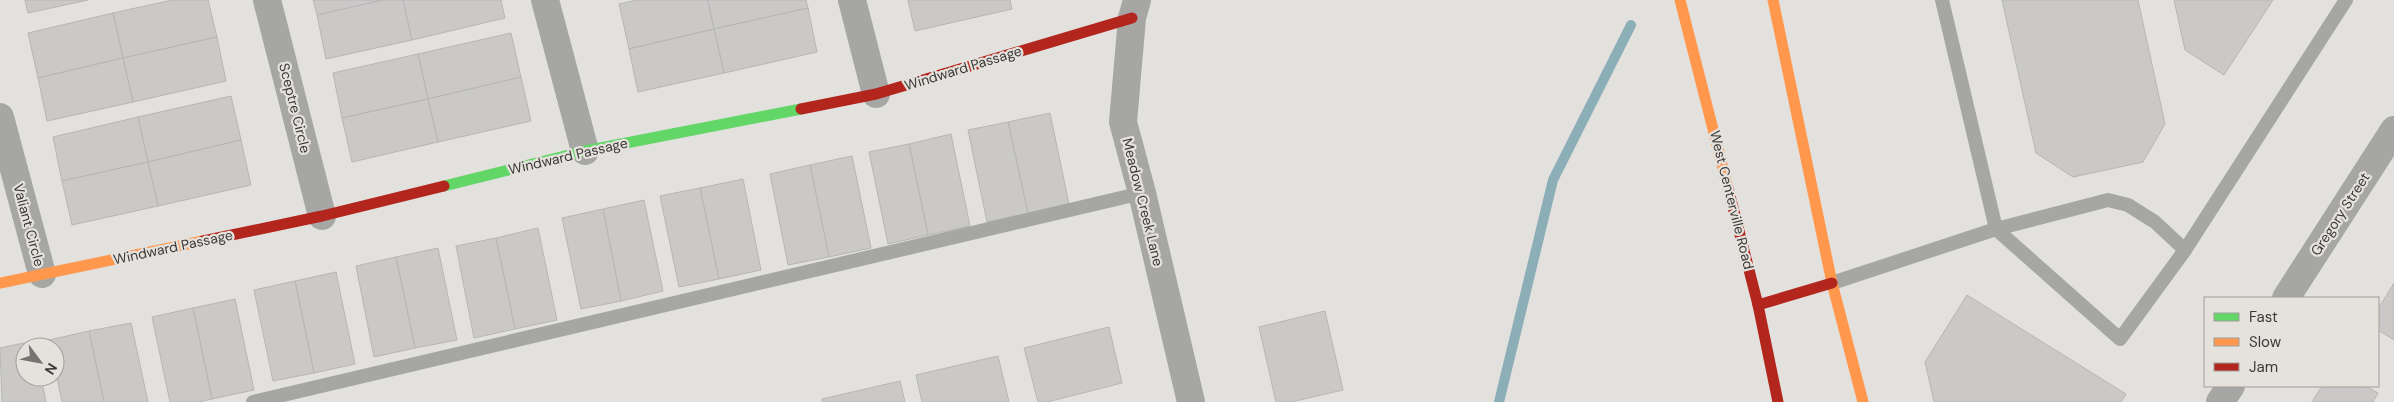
<svg xmlns="http://www.w3.org/2000/svg" width="2394" height="402" font-family="'DM Sans',sans-serif">
<rect width="100%" height="100%" fill="#e3e1de"/>
<g fill="none" stroke-linecap="round" stroke-linejoin="round">
<!-- stream -->
<path stroke="#8caeb7" stroke-width="10" d="M1499,402L1553,180L1631,25"/>
</g>
<!-- building -->
<g fill="#cac9c8" stroke="#b7b6b5">
<path d="M25,0H88L28,13Z"/>
<path d="M172,0H208L217,37L123,58L113,13Z"/>
<path d="M313,0H383L317,15Z"/>
<path d="M383,0H403L412,40L326,59L317,15Z"/>
<path d="M403,0H501L505,18L412,40Z"/>
<path d="M637,0H708L714,29L629,49L619,4Z"/>
<path d="M708,0H806L808,8L714,29Z"/>
<path d="M908,0H1010L1012,9L915,31Z"/>
<path d="M2002,0H2138L2165,124L2143,162L2073,177L2036,153Z"/>
<path d="M2174,0H2273L2224,75L2185,50Z"/>
<path d="M808,8L817,52L724,73L714,29Z"/>
<path d="M113,13L123,58L38,78L28,33Z"/>
<path d="M714,29L724,73L638,92L629,49Z"/>
<path d="M511,33L521,77L428,99L418,54Z"/>
<path d="M217,37L226,81L133,102L123,58Z"/>
<path d="M418,54L428,99L342,118L333,73Z"/>
<path d="M123,58L133,102L47,121L38,78Z"/>
<path d="M521,77L531,121L438,142L428,99Z"/>
<path d="M231,96L241,140L148,162L138,117Z"/>
<path d="M428,99L438,142L352,162L342,118Z"/>
<path d="M1050,113L1069,204L1028,213L1008,122Z"/>
<path d="M138,117L148,162L62,181L53,137Z"/>
<path d="M1008,122L1028,213L987,222L968,130Z"/>
<path d="M951,134L970,226L928,235L909,144Z"/>
<path d="M241,140L251,185L158,206L148,162Z"/>
<path d="M909,144L928,235L888,244L869,152Z"/>
<path d="M852,156L871,248L829,257L810,165Z"/>
<path d="M148,162L158,206L72,225L62,181Z"/>
<path d="M810,165L829,257L788,265L770,174Z"/>
<path d="M743,179L761,270L719,279L700,188Z"/>
<path d="M700,188L719,279L679,287L660,196Z"/>
<path d="M644,200L663,291L621,301L603,209Z"/>
<path d="M603,209L621,301L581,309L562,218Z"/>
<path d="M538,228L557,320L515,329L496,238Z"/>
<path d="M496,238L515,329L474,338L456,246Z"/>
<path d="M438,248L457,340L415,348L396,257Z"/>
<path d="M396,257L415,348L374,357L356,266Z"/>
<path d="M336,272L355,364L314,373L295,281Z"/>
<path d="M295,281L314,373L273,381L254,290Z"/>
<path d="M2394,283V340L2378,330V309Z"/>
<path d="M1967,295L2126,394L2121,402H1934L1925,362Z"/>
<path d="M235,299L254,390L212,399L193,308Z"/>
<path d="M193,308L212,399L199,402H170L152,317Z"/>
<path d="M1325,311L1343,390L1291,402H1276L1259,327Z"/>
<path d="M131,323L148,402H104L89,331Z"/>
<path d="M1109,327L1122,383L1047,402H1038L1024,348Z"/>
<path d="M89,331L104,402H62L55,368V347H51L49,340Z"/>
<path d="M33,341L34,347H25V377H41L46,402H2L0,348Z"/>
<path d="M998,356L1009,402H922L916,375Z"/>
<path d="M900,381L905,402H822V399Z"/>
<path d="M2322,386H2366L2378,393L2373,402H2312Z"/>
</g>
<g fill="none" stroke-linecap="round" stroke-linejoin="round">
<!-- lane -->
<g stroke="#a6a6a4" stroke-width="14">
<path d="M1942,0L1996,229L2120,339L2185,250"/>
<path d="M1832,283L1996,229L2108,200L2128,205L2155,222L2185,250L2346,0"/>
<path d="M253,402L1142,193"/>
</g>
<!-- street -->
<g stroke="#a6a6a4" stroke-width="28">
<path d="M267,0L322,216"/>
<path d="M545,0L585,151"/>
<path d="M852,0L876,94"/>
<path d="M1137,0L1132,18L1123,122L1142,193L1191,402"/>
<path d="M0,117L42,274"/>
<path d="M2286,298L2394,130"/>
<path d="M2220,402L2231,386"/>
</g>
<!-- fast -->
<path stroke="#63d668" stroke-width="11" d="M444,186L585,151L801,109"/>
<!-- slow -->
<g stroke="#ff974d" stroke-width="11">
<path d="M1680,0L1728,188"/>
<path d="M1773,0L1832,283L1863,402"/>
<path d="M0,283L203,241"/>
</g>
<!-- jam -->
<g stroke="#b3261e" stroke-width="11">
<path d="M801,109L876,94L1132,18"/>
<path d="M1728,188L1758,305L1778,402"/>
<path d="M203,241L322,216L444,186"/>
<path d="M1758,305L1832,283"/>
</g>
</g>
<g text-anchor="middle" dominant-baseline="central" stroke-width="4.5" stroke-linejoin="round" paint-order="stroke">
<!-- street labels -->
<g font-size="14" fill="#3c3a38" stroke="#e5e1dc">
<text transform="translate(963 68) rotate(-17)">Windward Passage</text>
<text transform="translate(295 108) rotate(76)">Sceptre Circle</text>
<text transform="translate(568 156) rotate(-13)">Windward Passage</text>
<text transform="translate(1732 200) rotate(76)">West Centerville Road</text>
<text transform="translate(1143 202) rotate(76)">Meadow Creek Lane</text>
<text transform="translate(2340 214) rotate(-57)">Gregory Street</text>
<text transform="translate(29 225) rotate(75)">Valiant Circle</text>
<text transform="translate(173 247) rotate(-12)">Windward Passage</text>
</g>
</g>
<!-- legend -->
<rect x="2204" y="297" width="175" height="90" fill="#e5e1dc" stroke="#a19e9a"/>
<rect x="2214" y="313" width="25" height="8" fill="#63d668" stroke="#a19e9a"/>
<text x="2249" y="322" font-size="15" fill="#3c3a38">Fast</text>
<rect x="2214" y="338" width="25" height="8" fill="#ff974d" stroke="#a19e9a"/>
<text x="2249" y="347" font-size="15" fill="#3c3a38">Slow</text>
<rect x="2214" y="363" width="25" height="8" fill="#b3261e" stroke="#a19e9a"/>
<text x="2249" y="372" font-size="15" fill="#3c3a38">Jam</text>
<!-- north arrow -->
<g transform="translate(40 362) rotate(122)"><circle r="24" fill="#e5e1dc" stroke="#a19e9a"/>
<path d="M0-4L9 19L0 12L-9 19Z" fill="#767472"/>
<text y="-8" font-size="14" font-weight="bold" text-anchor="middle" fill="#3c3a38">N</text>
</g>
</svg>
